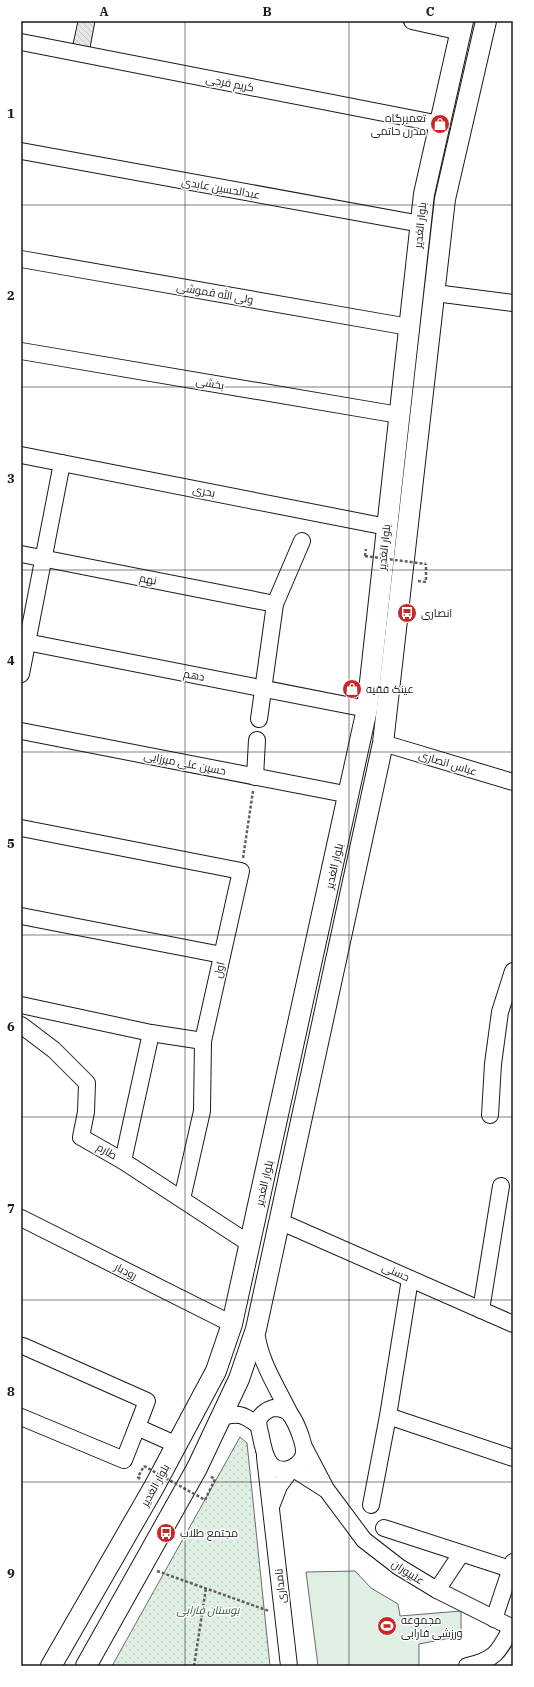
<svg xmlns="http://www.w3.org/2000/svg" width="534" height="1687" font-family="'IBM Plex Serif',Cairo,serif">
<defs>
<pattern id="green-dots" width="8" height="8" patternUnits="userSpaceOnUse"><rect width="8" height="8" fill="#e0efe3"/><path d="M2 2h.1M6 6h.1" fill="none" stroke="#c0ccc2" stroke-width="1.8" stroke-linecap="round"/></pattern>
<pattern id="building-back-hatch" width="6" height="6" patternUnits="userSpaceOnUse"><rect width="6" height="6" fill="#e6e6e6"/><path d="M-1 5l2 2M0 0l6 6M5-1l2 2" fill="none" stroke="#c5c5c5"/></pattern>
</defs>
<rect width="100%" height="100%" fill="#fff"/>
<!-- green -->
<path fill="url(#green-dots)" stroke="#6a6a6a" d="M240,1437L247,1443L270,1666H112Z"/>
<!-- pitch -->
<path fill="#e0efe3" stroke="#6a6a6a" d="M355,1571L371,1588L398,1604L400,1616L461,1611V1636L419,1644V1666H318L306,1572Z"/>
<!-- building -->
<path fill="url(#building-back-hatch)" stroke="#1a1a1a" d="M78,21H95L90,48L73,44Z"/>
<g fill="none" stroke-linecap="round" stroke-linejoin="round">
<defs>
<g id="minor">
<path d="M412,21L461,32"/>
<path d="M21,42L440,124"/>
<path d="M21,151L421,224"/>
<path d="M21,259L409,327"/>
<path d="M435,293L513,303"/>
<path d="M21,351L399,415"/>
<path d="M21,455L387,527"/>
<path d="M21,554L275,604"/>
<path d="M21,641L367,709"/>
<path d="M21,674L62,463"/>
<path d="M259,719L275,604L302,541"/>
<path d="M21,731L350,795"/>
<path d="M383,743L513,782"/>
<path d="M255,777L257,740"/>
<path d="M21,828L241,871L203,1041L202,1111L182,1199"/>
<path d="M21,916L222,955"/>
<path d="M21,1005L151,1033L203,1041"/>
<path d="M21,1025L54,1050L87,1083L86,1112L81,1137L123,1161L250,1244"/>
<path d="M490,1115L493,1064L500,1012L513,971"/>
<path d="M123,1161L151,1033"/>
<path d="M21,1218L232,1324"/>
<path d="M279,1221L513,1324"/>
<path d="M481,1310L501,1186"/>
<path d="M256,1329C258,1359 277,1387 290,1414"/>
<path d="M23,1346L147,1401L137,1427"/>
<path d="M273,1408C279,1408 286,1409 290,1414C296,1422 307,1447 303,1457C300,1463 295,1467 289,1469C268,1474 264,1453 261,1437C260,1431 257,1425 259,1419C262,1413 267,1410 273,1408Z"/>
<path d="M388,1416L513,1458"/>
<path d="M21,1417L124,1460L137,1427L177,1445"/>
<path d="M222,1417C239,1412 244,1415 258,1425"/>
<path d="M304,1447L326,1489L364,1540L399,1567L437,1590L513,1628"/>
<path d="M265,1457L289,1666"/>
<path d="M272,1504L279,1486L292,1468L325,1489"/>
<path d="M371,1505L388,1416L410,1279"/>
<path d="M384,1528L510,1569"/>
<path d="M437,1590L461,1554"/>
<path d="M494,1619L513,1562"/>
<path d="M467,1666C496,1660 499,1651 512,1627"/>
</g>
<g id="major">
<path d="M51,1666L154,1487L216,1371L232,1324L367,709L424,194L463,21"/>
<path d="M86,1666L197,1468L239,1379L256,1329L383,743L445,199L486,21"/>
</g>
</defs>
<!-- minor casing -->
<use href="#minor" stroke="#1a1a1a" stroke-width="18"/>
<!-- major casing -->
<use href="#major" stroke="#1a1a1a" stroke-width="22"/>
<!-- path -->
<g stroke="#5f5f5f" stroke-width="2.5" stroke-dasharray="3 2" stroke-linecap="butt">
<path d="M365,556L366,549"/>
<path d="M418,581L426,582V564"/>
<path d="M243,858L253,791"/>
<path d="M140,1479L138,1477L144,1466"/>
<path d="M205,1500L215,1479L210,1476"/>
<path d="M157,1571L269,1611"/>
<path d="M194,1666L206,1588"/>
</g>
<!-- minor -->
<use href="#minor" stroke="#fff" stroke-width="16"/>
<!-- major -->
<use href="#major" stroke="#fff" stroke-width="20"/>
<!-- path-bridge -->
<g stroke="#5f5f5f" stroke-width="2.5" stroke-dasharray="3 2" stroke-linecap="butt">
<path d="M365,556L426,564"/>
<path d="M144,1466L205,1500"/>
</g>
</g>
<!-- grid -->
<path fill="none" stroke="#1a1a1a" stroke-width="1" stroke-opacity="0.55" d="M185,21V1666M349,21V1666M21,205H513M21,387H513M21,570H513M21,752H513M21,935H513M21,1117H513M21,1300H513M21,1482H513"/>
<!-- icons -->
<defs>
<symbol id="shop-disc" viewBox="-11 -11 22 22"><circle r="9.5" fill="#c62828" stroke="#fff"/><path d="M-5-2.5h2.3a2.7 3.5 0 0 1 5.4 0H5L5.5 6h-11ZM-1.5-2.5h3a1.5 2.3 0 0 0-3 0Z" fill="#fff"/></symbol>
<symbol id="bus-disc" viewBox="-11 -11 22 22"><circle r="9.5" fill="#c62828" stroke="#fff"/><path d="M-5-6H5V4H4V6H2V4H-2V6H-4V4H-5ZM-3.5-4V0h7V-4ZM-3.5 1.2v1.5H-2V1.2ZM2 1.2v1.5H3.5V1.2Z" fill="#fff"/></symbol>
<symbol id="stadium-disc" viewBox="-11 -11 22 22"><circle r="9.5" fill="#c62828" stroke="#fff"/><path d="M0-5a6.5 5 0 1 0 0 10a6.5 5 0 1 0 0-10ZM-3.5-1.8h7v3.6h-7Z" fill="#fff"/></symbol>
</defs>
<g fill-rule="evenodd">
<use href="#shop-disc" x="429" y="113" width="22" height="22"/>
<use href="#bus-disc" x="396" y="602" width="22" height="22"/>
<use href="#shop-disc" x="341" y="678" width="22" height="22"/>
<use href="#bus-disc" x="155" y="1522" width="22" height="22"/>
<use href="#stadium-disc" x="376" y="1615" width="22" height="22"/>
</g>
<g text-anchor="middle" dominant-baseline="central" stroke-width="3" stroke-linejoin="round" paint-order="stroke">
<!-- street labels -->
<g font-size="11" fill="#1a1a1a" stroke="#fff">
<text transform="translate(230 83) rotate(11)">کریم فرجی</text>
<text transform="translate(221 188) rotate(10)">عبدالحسین عابدی</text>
<text transform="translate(420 225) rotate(-84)">بلوار الغدیر</text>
<text transform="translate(215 293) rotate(10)">ولی الله قموشی</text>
<text transform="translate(210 383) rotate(10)">بخشی</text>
<text transform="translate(204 491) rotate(11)">بحری</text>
<text transform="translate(384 547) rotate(-84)">بلوار الغدیر</text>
<text transform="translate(148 579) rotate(11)">نهم</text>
<text transform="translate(194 675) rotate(11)">دهم</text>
<text transform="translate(185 763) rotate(11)">حسین علی میرزایی</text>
<text transform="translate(448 763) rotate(17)">عباس انصاری</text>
<text transform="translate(334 866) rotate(-77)">بلوار الغدیر</text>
<text transform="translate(219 970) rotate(-77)">اول</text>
<text transform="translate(107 1151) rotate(30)">طارم</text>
<text transform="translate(264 1183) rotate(-77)">بلوار الغدیر</text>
<text transform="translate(126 1271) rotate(27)">رودبار</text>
<text transform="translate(396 1272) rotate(24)">حسنی</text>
<text transform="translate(155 1485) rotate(-61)">بلوار الغدیر</text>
<text transform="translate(408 1572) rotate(33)">علیپوران</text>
<text transform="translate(280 1586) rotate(-96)">نامداری</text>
</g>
<!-- poi labels -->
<g font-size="11" fill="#1a1a1a" stroke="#fff" text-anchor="start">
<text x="426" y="118" text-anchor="end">تعمیرگاه<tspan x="426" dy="13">مدرن حاتمی</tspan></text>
<text x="421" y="613">انصاری</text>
<text x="366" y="689">عینک فقیه</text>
<text x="180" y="1533">مجتمع طلاب</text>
<text x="401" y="1620">مجموعه<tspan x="401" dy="13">ورزشی فارابی</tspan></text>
</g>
<!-- park labels -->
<g font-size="11" font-style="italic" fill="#2b5a34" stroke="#fff">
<text x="208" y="1610">بوستان فارابی</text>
</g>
</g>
<!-- border -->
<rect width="534" height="1687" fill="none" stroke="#ffffff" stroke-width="44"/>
<rect x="22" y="22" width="490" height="1643" fill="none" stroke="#1a1a1a" stroke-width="1.5"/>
<g font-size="13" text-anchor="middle" font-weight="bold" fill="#1a1a1a">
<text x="104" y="16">A</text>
<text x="267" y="16">B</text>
<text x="430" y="16">C</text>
<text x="11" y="118">1</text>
<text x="11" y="300">2</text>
<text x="11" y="483">3</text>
<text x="11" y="665">4</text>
<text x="11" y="848">5</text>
<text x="11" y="1031">6</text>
<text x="11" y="1213">7</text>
<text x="11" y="1396">8</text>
<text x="11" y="1578">9</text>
</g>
</svg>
